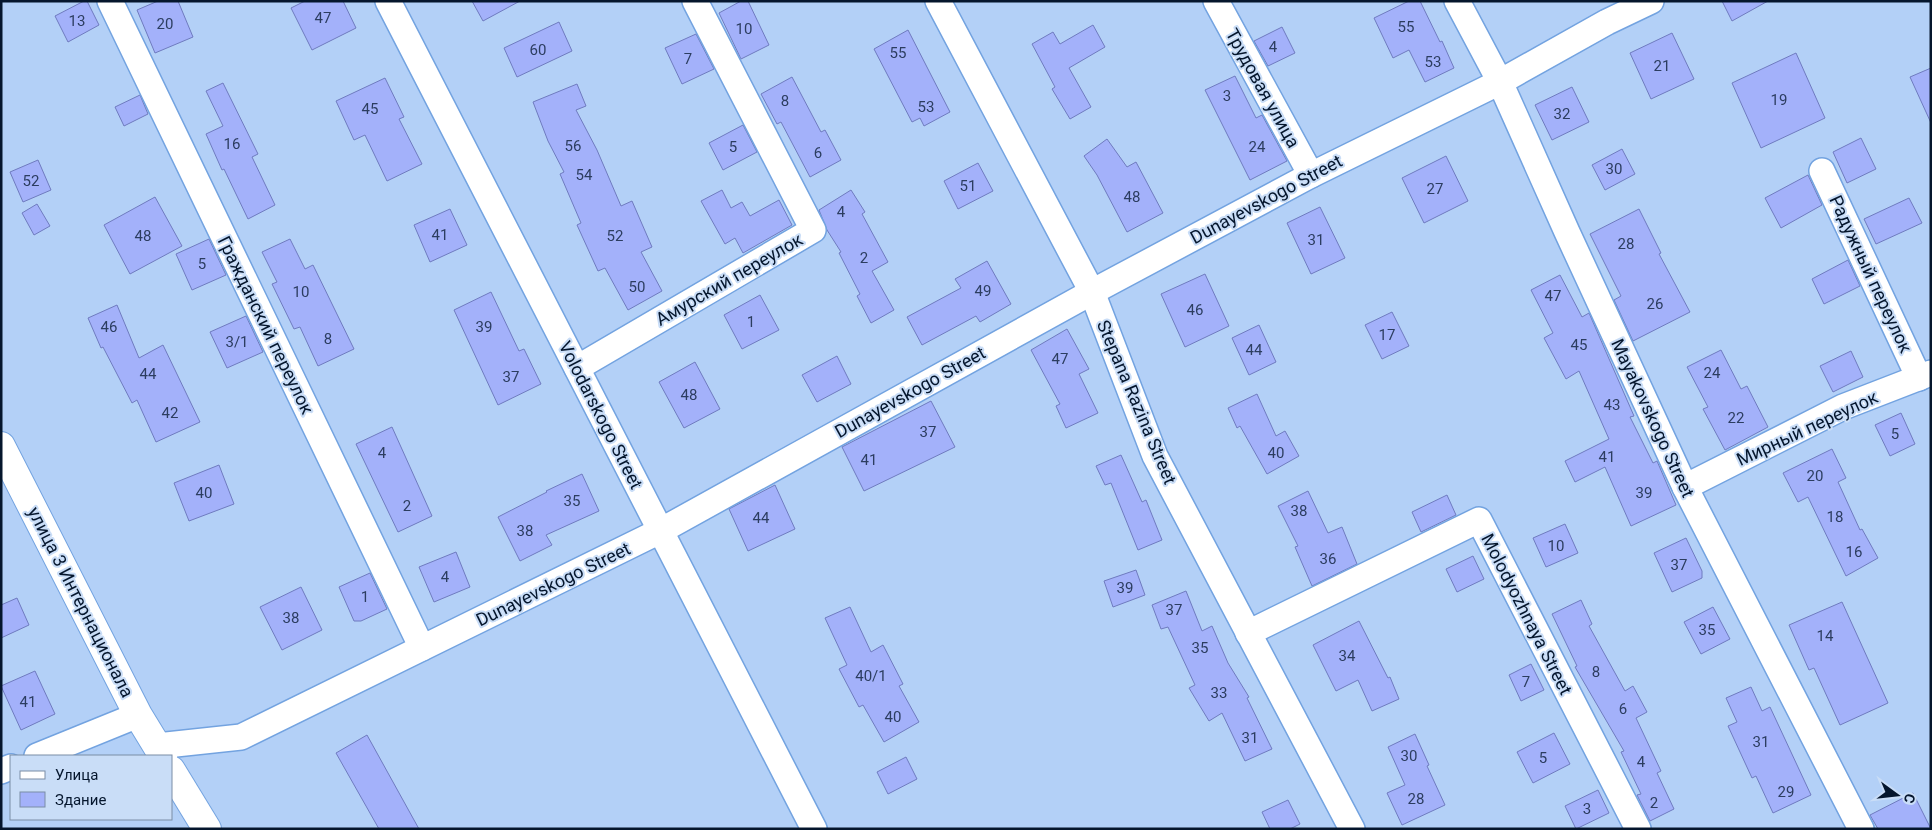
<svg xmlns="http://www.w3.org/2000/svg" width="1932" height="830" font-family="Roboto,sans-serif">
<rect width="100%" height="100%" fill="#b3d0f7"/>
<!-- building -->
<g fill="#a3b1fa" stroke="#6f7bbf">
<path d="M84,1H87L99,25L68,42L55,16Z"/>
<path d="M158,1H178L193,37L155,53L137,10Z"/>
<path d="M305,1H343L356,28L312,50L291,8Z"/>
<path d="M472,1H520L483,21Z"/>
<path d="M741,1H748L769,45L741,59L719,13Z"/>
<path d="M1409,1H1420L1440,42L1442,41L1454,68L1425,82L1409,50L1393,58L1374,18Z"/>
<path d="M1722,1H1768L1732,21Z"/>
<path d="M559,22L572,51L517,77L504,48Z"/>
<path d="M1093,25L1105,47L1069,68L1091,107L1070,119L1052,89L1055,87L1032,44L1053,32L1060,44Z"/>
<path d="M1282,27L1295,53L1268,66L1254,41Z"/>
<path d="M908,30L950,112L924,126L920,118L912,122L874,49Z"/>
<path d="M1672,33L1694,79L1651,99L1630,53Z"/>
<path d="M696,34L714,69L682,84L665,48Z"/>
<path d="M1796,53L1825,118L1761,148L1732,83Z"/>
<path d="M1931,68V123L1910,77Z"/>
<path d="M1235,76L1256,118L1262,115L1287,161L1250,180L1205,90Z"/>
<path d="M792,77L821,132L825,130L841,160L810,177L781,122L777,124L761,94Z"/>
<path d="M385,78L404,117L399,119L422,164L387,181L365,135L354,140L336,101Z"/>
<path d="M223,83L258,154L252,157L275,205L248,219L224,169L222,170L206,134L223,126L206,91Z"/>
<path d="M577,84L586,106L576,110L597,150L621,206L632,201L652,247L641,252L662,291L628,310L605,268L598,271L577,225L581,223L560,174L564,172L548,141L533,102Z"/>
<path d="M1572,87L1589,122L1552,140L1535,105Z"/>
<path d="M140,95L148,114L124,126L115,107Z"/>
<path d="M743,125L757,152L723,170L709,143Z"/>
<path d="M1861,138L1876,169L1847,183L1833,152Z"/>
<path d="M1107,139L1127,167L1136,162L1163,213L1127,232L1097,175L1084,156Z"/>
<path d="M1622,149L1635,174L1605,190L1592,165Z"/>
<path d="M1446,156L1468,201L1424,223L1402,178Z"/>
<path d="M38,160L51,190L23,202L10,172Z"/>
<path d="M978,163L993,191L958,209L944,181Z"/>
<path d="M1808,175L1822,205L1781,228L1765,198Z"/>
<path d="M722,190L731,208L742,202L750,216L779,200L792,225L743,253L735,238L725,244L701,201Z"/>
<path d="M851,190L865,212L862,214L888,262L872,271L894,310L871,323L857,296L860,294L839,253L841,252L827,230L819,210Z"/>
<path d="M155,197L182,246L130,274L104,225Z"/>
<path d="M1909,198L1922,223L1876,244L1864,219Z"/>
<path d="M37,204L50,226L34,235L22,213Z"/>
<path d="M1320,207L1345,258L1311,274L1287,223Z"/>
<path d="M450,209L467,245L430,262L414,225Z"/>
<path d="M1639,209L1661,253L1659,254L1690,312L1633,341L1614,300L1621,296L1590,234Z"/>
<path d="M209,239L226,275L192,290L176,254Z"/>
<path d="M290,239L305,269L313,265L354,349L318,366L300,327L294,329L272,284L277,282L262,252Z"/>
<path d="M1848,260L1860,286L1824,304L1812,279Z"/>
<path d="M987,261L1011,304L980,322L976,316L922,345L907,317L961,288L955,279Z"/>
<path d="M1205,274L1229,326L1185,347L1161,294Z"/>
<path d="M1560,275L1582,317L1589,313L1634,416L1630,417L1653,463L1657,461L1676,505L1631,526L1605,467L1575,482L1565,461L1609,439L1579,371L1566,379L1544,338L1553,333L1531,290Z"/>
<path d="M491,292L519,351L524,349L541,384L498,405L454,310Z"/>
<path d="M760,295L779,330L742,349L724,315Z"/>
<path d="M117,305L139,358L163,345L200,422L156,442L137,400L132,403L103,347L101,348L88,318Z"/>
<path d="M1392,312L1409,346L1382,359L1365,325Z"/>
<path d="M246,316L263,352L227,368L210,332Z"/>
<path d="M1259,325L1276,362L1249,375L1232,338Z"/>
<path d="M1067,329L1089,369L1079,374L1098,413L1066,428L1056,406L1060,404L1031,350Z"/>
<path d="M1721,350L1741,389L1747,386L1768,427L1725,450L1703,409L1708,407L1687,367Z"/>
<path d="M1851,351L1863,377L1833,392L1820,366Z"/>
<path d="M837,356L851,384L817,402L802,375Z"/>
<path d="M695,362L720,409L684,428L659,382Z"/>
<path d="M1257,394L1276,436L1285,431L1299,456L1267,474L1240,426L1237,428L1228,408Z"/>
<path d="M931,401L955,447L864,491L842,447Z"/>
<path d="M1901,413L1915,444L1890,456L1875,425Z"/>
<path d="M392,427L432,516L398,532L356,444Z"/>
<path d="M1832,449L1846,478L1838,482L1860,530L1862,529L1878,558L1846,576L1808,497L1798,502L1783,473Z"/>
<path d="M1121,455L1142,502L1146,500L1162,540L1138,550L1111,483L1105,485L1096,466Z"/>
<path d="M219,465L234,504L189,521L174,483Z"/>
<path d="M582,474L599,511L546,535L552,545L520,561L498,517L547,492L546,491Z"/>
<path d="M775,485L795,529L748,551L729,509Z"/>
<path d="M1308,491L1328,533L1342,527L1357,564L1312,586L1295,547L1298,546L1278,506Z"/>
<path d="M1447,495L1456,515L1421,532L1412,512Z"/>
<path d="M1565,524L1578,553L1546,567L1533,538Z"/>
<path d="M1686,538L1702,571V578L1672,592L1654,553Z"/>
<path d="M456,552L470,587L434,602L419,567Z"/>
<path d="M1473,556L1484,579L1457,592L1446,569Z"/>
<path d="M1136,570L1145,595L1113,607L1104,581Z"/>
<path d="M370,573L387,609L361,621H354L339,587Z"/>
<path d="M301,587L322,630L282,650L260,607Z"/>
<path d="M1186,591L1202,631L1212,626L1228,663L1249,697L1247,698L1272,749L1245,761L1222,713L1209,721L1189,688L1195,685L1168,627L1161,629L1152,605Z"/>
<path d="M17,598L29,625L1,638V605Z"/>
<path d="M1581,600L1592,624L1589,626L1625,691L1633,686L1647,712L1636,718L1661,771L1657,773L1674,809L1650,821L1637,795L1641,794L1621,752L1624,751L1575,667L1577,666L1552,614Z"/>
<path d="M1842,602L1888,703L1840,725L1814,668L1809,670L1789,625Z"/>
<path d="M850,607L871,652L883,645L903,684L899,686L919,722L884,742L863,705L859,707L839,669L847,665L825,618Z"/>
<path d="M1713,607L1730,639L1701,654L1684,622Z"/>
<path d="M1359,621L1388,678L1390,677L1399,699L1372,711L1358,680L1336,691L1313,645Z"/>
<path d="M1531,664L1544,690L1521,701L1509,675Z"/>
<path d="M35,671L55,714L21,730L1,686Z"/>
<path d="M1751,687L1762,711L1770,707L1811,795L1773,813L1756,776L1752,778L1728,726L1737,722L1726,698Z"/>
<path d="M1554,733L1570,764L1533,783L1517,752Z"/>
<path d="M1415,734L1429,765L1427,766L1445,805L1402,825L1387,793L1405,785L1388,747Z"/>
<path d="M367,735L419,829H379L336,753Z"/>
<path d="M906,757L917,779L888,794L877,772Z"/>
<path d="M1598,790L1609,813L1576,829L1565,806Z"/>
<path d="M1913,793L1931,829H1878L1870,815Z"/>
<path d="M1288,800L1300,824L1290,829H1270L1262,812Z"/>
</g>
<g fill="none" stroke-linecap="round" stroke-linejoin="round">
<defs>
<g id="minor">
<path d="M110,1L422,648"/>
<path d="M388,1L814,829"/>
<path d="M938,1L1092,292L1155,456L1352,829"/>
<path d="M1216,1L1311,175"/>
<path d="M1457,1L1500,82L1567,232L1685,487L1861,829"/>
<path d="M1822,171L1919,378"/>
<path d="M577,368L813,230L695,1"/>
<path d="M1685,487L1843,407L1931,373"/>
<path d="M1248,633L1479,520L1638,829"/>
<path d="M157,746L241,737L662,530L1092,292L1311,175L1500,82L1607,22L1651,1"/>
<path d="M37,756L138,715"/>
<path d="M1,771L11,767"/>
</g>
<g id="tertiary">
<path d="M1,446L138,715L163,756"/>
<path d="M171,770L207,829"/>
</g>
</defs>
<!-- minor casing -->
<use href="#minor" stroke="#73a3e0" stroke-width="28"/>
<!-- tertiary casing -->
<use href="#tertiary" stroke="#73a3e0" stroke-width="30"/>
<!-- minor -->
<use href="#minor" stroke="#fff" stroke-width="25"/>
<!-- tertiary -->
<use href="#tertiary" stroke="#fff" stroke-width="28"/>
</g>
<g text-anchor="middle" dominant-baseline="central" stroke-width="4" stroke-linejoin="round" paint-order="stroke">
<!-- number labels -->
<g font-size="15" fill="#2c3d60">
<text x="323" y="18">47</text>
<text x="77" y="21">13</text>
<text x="165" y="24">20</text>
<text x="1406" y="27">55</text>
<text x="744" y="29">10</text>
<text x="1273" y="47">4</text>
<text x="538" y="50">60</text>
<text x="898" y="53">55</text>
<text x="688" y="59">7</text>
<text x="1433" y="62">53</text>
<text x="1662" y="66">21</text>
<text x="1227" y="96">3</text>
<text x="1779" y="100">19</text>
<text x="785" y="101">8</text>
<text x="926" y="107">53</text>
<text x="370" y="109">45</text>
<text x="1562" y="114">32</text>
<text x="232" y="144">16</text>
<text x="573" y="146">56</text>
<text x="733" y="147">5</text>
<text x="1257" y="147">24</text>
<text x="818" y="153">6</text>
<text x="1614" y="169">30</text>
<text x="584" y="175">54</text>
<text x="31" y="181">52</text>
<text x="968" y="186">51</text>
<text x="1435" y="189">27</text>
<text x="1132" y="197">48</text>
<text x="841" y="212">4</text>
<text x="440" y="235">41</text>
<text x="143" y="236">48</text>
<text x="615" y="236">52</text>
<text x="1316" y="240">31</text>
<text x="1626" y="244">28</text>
<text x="864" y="258">2</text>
<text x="202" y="264">5</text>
<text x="637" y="287">50</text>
<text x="983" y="291">49</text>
<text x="301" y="292">10</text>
<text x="1553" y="296">47</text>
<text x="1655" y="304">26</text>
<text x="1195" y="310">46</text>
<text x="751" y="322">1</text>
<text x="109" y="327">46</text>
<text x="484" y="327">39</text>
<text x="1387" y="335">17</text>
<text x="328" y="339">8</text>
<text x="237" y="342">3/1</text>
<text x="1579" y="345">45</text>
<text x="1254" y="350">44</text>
<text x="1060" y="359">47</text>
<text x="1712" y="373">24</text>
<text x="148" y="374">44</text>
<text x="511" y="377">37</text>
<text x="689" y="395">48</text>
<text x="1612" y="405">43</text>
<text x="170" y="413">42</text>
<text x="1736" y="418">22</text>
<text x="928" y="432">37</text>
<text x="1895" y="434">5</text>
<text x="382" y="453">4</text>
<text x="1276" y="453">40</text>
<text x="1607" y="457">41</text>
<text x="869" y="460">41</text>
<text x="1815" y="476">20</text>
<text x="204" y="493">40</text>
<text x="1644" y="493">39</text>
<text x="572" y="501">35</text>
<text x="407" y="506">2</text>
<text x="1299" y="511">38</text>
<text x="1835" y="517">18</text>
<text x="761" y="518">44</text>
<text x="525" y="531">38</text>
<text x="1556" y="546">10</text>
<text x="1854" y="552">16</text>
<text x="1328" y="559">36</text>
<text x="1679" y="565">37</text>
<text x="445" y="577">4</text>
<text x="1125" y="588">39</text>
<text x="365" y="597">1</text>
<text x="1174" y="610">37</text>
<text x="291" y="618">38</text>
<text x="1707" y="630">35</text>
<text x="1825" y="636">14</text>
<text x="1200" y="648">35</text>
<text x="1347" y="656">34</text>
<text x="1596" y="672">8</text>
<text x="871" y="676">40/1</text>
<text x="1526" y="682">7</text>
<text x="1219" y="693">33</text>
<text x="28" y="702">41</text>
<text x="1623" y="709">6</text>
<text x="893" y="717">40</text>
<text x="1250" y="738">31</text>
<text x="1761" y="742">31</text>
<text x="1409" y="756">30</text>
<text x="1543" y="758">5</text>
<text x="1641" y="762">4</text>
<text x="1786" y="792">29</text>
<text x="1416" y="799">28</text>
<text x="1654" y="803">2</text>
<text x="1587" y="809">3</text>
</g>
<!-- street labels -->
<g font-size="18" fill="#05162d" stroke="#c9ddf7">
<text transform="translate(1263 88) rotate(61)">Трудовая улица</text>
<text transform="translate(1266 199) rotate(-28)">Dunayevskogo Street</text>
<text transform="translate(1871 274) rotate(65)">Радужный переулок</text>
<text transform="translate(729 279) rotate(-30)">Амурский переулок</text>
<text transform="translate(266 325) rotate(64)">Гражданский переулок</text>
<text transform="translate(910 392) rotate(-29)">Dunayevskogo Street</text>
<text transform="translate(1137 402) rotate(67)">Stepana Razina Street</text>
<text transform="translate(601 415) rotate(63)">Volodarskogo Street</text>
<text transform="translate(1653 418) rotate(65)">Mayakovskogo Street</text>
<text transform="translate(1807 428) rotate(-25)">Мирный переулок</text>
<text transform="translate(553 584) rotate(-26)">Dunayevskogo Street</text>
<text transform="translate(81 602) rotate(63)">улица 3 Интернационала</text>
<text transform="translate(1527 614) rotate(63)">Molodyozhnaya Street</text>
</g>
</g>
<!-- border -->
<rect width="1932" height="830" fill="none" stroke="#05162d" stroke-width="5"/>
<!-- legend -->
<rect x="10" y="755" width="162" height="65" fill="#c9ddf7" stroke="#7b8da6"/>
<rect x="20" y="771" width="25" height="8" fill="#ffffff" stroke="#7b8da6"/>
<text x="55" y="780" font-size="15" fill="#05162d">Улица</text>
<rect x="20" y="792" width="25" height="15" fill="#a3b1fa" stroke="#7b8da6"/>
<text x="55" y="805" font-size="15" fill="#05162d">Здание</text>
<!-- north arrow -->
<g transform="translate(1897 795) rotate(105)" stroke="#c9ddf7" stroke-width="4" paint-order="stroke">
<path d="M0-4L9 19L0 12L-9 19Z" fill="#05162d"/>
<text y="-8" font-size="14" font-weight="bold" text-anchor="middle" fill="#05162d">С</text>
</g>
</svg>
